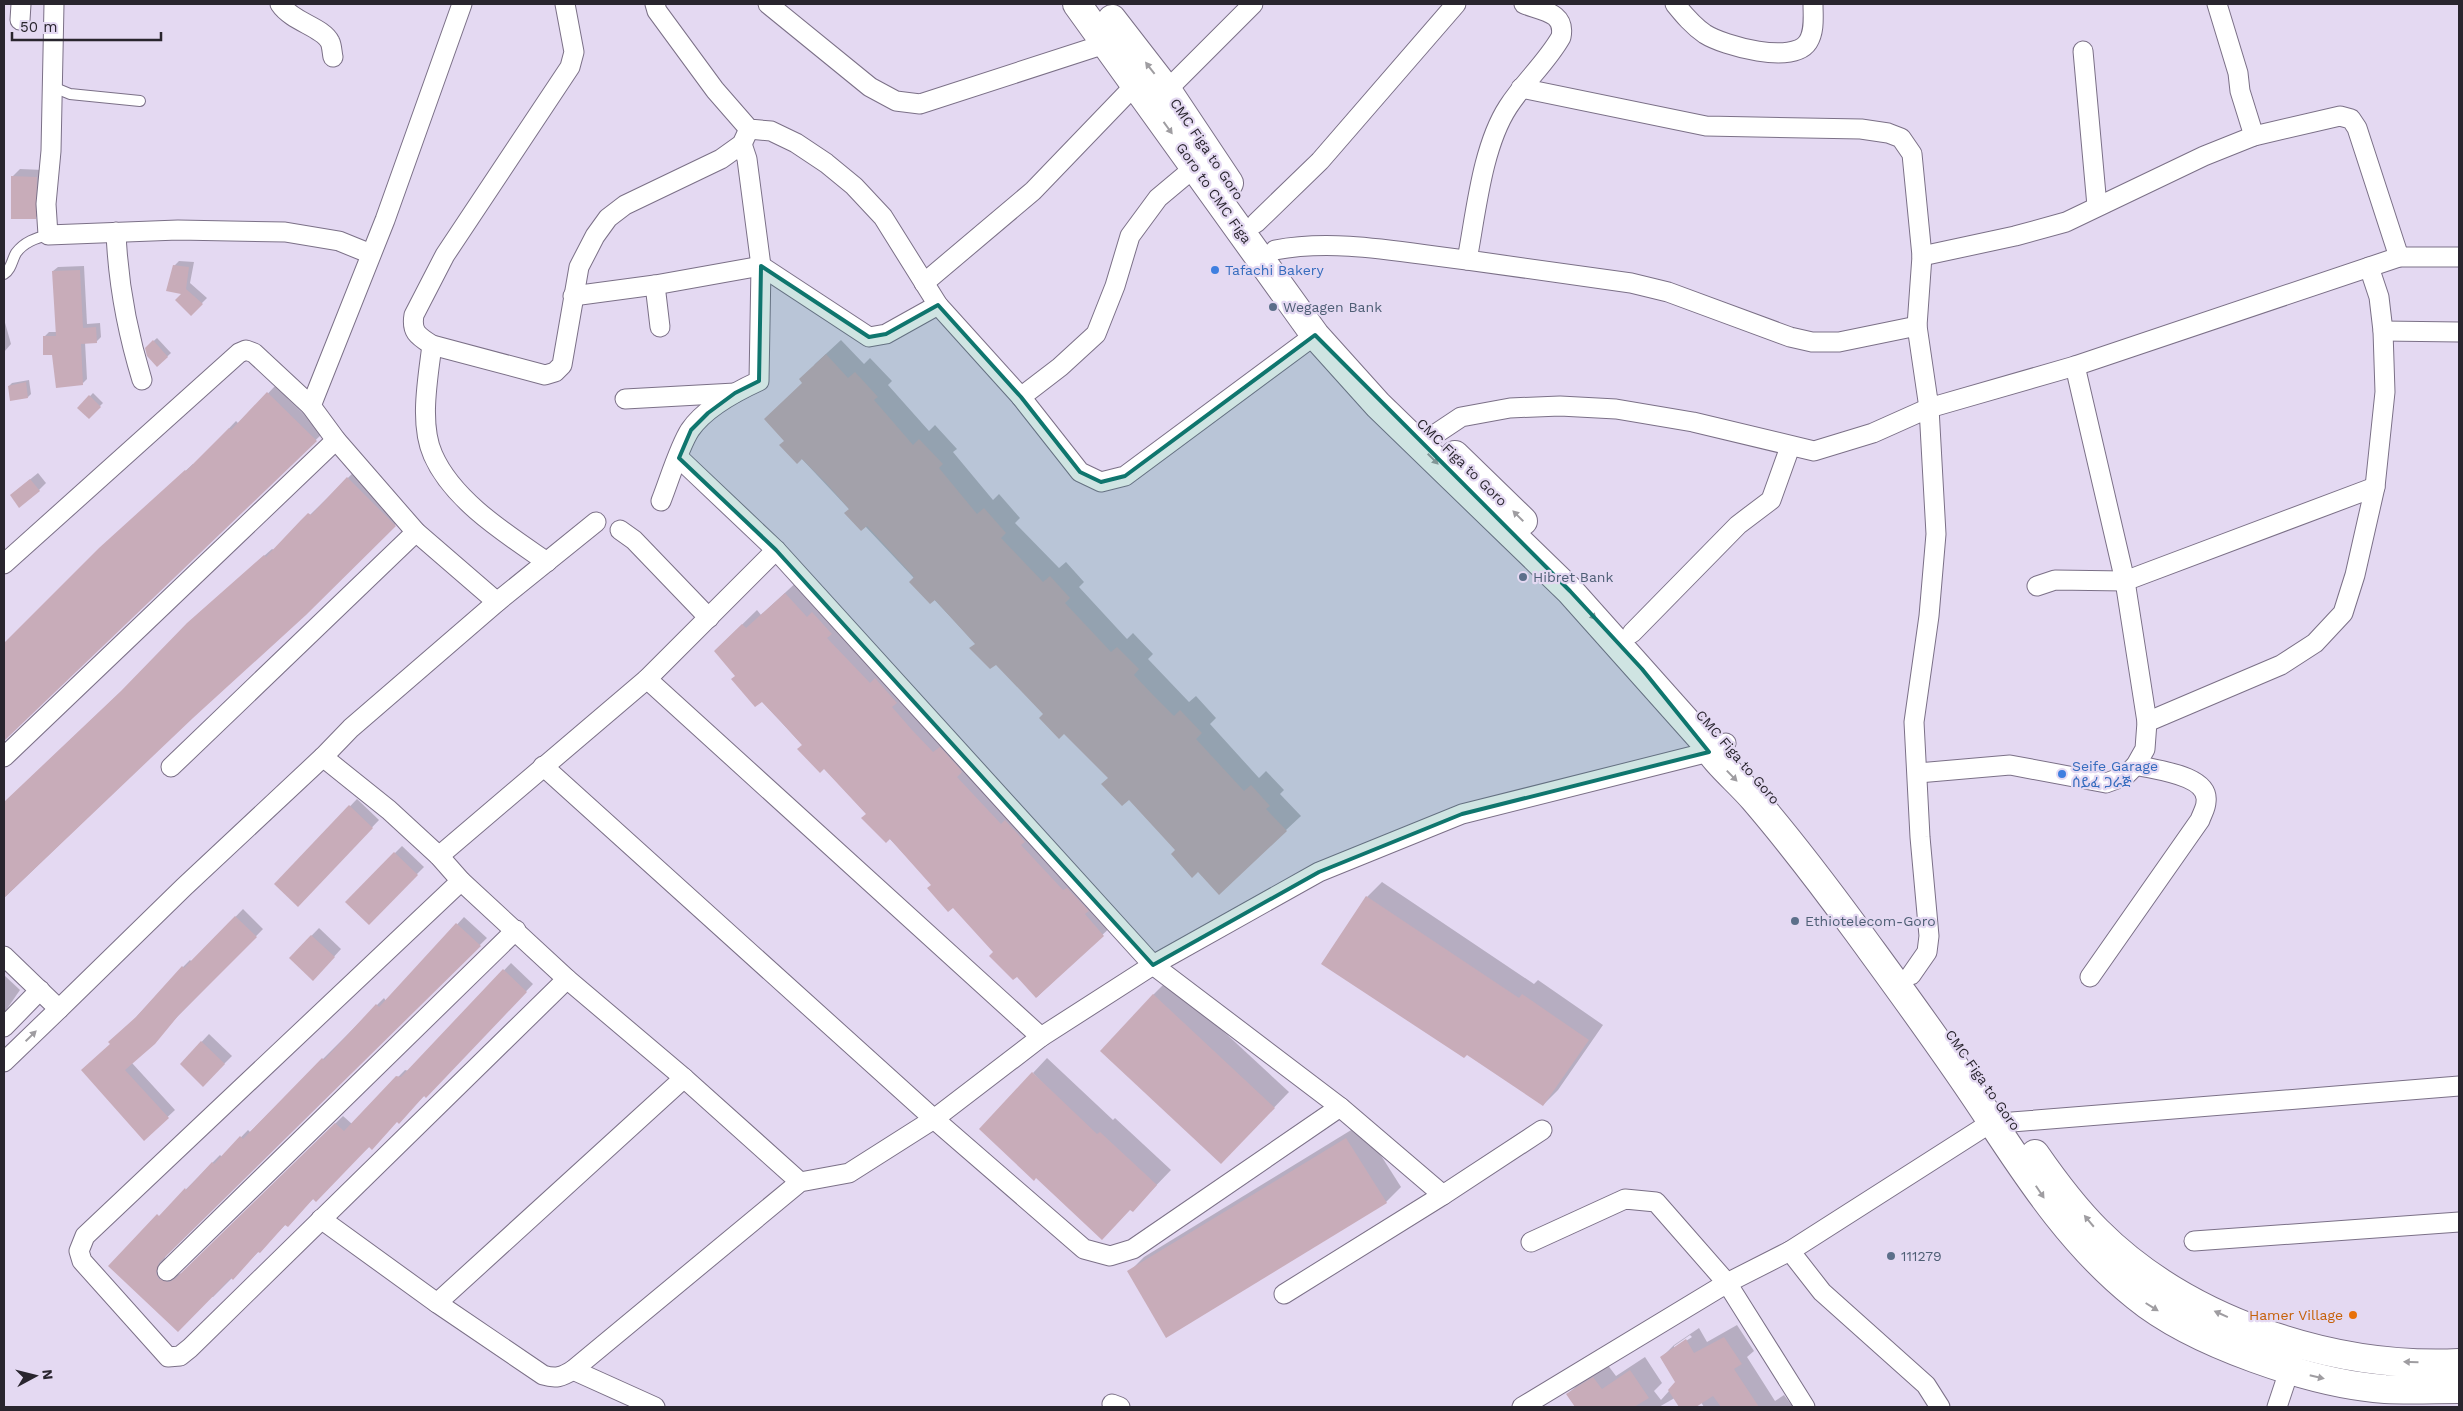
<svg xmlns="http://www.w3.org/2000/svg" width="2463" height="1411" font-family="'Work Sans','Noto Sans Ethiopic',sans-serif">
<rect width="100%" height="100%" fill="#e4d9f2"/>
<!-- shadow -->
<g fill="#0003" fill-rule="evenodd">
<path d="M20,169L44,170L42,211L35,218L12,177Z"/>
<path d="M179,261L194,262L190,283L207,298L191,314L174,266Z"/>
<path d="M84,266L87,324L100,323L101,337L96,342H85L87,379L83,383L53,354L44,337L49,332H57L53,271L58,267Z"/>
<path d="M4,319L11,344L4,352Z"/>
<path d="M157,338L171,353L157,366L146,348Z"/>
<path d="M841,340L864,364L870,358L892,381L888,385L929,431L935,425L957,449L953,452L993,500L999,494L1020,518L1015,523L1059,568L1066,562L1084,582L1079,587L1127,639L1133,633L1153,654L1148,659L1189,702L1196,696L1216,718L1210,724L1259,778L1266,771L1284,790L1280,794L1301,816L1286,830L1177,850L1110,778L976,644L785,441L804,382L815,364Z"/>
<path d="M29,380L31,394L28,397L9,386L12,383Z"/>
<path d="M275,386L323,433L4,740V644L108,541L193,464L194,465L236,421L239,424Z"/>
<path d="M93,393L103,403L89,417L79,408Z"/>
<path d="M355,471L402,518L305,614L192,717L4,898V803L128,685L196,616L272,549L274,550Z"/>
<path d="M38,473L46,483L39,490L11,495Z"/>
<path d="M800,579L955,733L976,756L971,761L1078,875L1083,873L1103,895L1099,899L1118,920L1037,997L715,651L757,610L761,615Z"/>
<path d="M357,799L379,820L305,898L276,884Z"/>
<path d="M402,846L424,867L368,923L346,902Z"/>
<path d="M1382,882L1534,984L1538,980L1603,1025L1558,1090L1543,1105L1367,897Z"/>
<path d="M243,909L263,929L132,1063L175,1110L144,1139L111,1044L183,967L190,960L192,962Z"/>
<path d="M464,917L487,938L166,1254L163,1265L166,1272L177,1275L184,1272L343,1116L352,1124L405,1070L409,1071L511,963L533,984L426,1096L425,1095L286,1224L213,1297L110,1266L220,1155L222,1157L248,1130L250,1132L384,998L386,1001Z"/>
<path d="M319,928L341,949L320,972L290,958Z"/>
<path d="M4,975L20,990L4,1013Z"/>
<path d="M1168,980L1289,1092L1236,1147L1153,995Z"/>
<path d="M209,1034L232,1056L203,1085L181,1064Z"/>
<path d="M1047,1058L1113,1120L1115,1118L1171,1170L1147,1195L1033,1073Z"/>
<path d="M1361,1124L1401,1187L1386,1202L1129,1272L1144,1257Z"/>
<path d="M1737,1325L1754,1351L1747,1357L1775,1401L1784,1395L1793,1407H1704L1692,1388L1659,1407H1577L1568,1394L1582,1380L1607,1364L1616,1376L1645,1357L1662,1383L1654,1391L1661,1400L1677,1382L1661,1358L1674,1345L1699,1328L1707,1342ZM1690,1335L1692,1337L1674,1349V1346Z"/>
</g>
<!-- building -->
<g fill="#c8acb9">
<path d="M11,176L37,177L36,219H11Z"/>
<path d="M173,265L189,267L186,289L203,304L191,316L175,300L181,294L166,291Z"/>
<path d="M80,270L83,328L96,327L97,343L81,344L83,385L56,388L52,355H43V336H56L52,271Z"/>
<path d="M153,340L168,357L157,367L147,356L145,348Z"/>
<path d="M826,354L848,378L855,372L878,397L874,400L913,445L919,439L943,464L939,468L977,514L984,508L1006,533L1001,538L1043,582L1050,576L1070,598L1065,603L1111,652L1117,647L1139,669L1134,675L1153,695L1174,716L1180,710L1202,733L1196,739L1244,791L1251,785L1270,806L1266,809L1287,831L1219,895L1198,872L1192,878L1171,854L1175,850L1129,800L1122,806L1101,784L1108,778L1064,734L1059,739L1039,718L1043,714L996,665L990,669L969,648L975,644L935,600L930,604L909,582L914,577L867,526L861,531L844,513L849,509L827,484L802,459L797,464L779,445L784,441L764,419L802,383L799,379Z"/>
<path d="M26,382L28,398L10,401L8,386Z"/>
<path d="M267,392L317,441L4,741V643L99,548L185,470L186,471L229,428L231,430Z"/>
<path d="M89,395L101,407L89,419L77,408Z"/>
<path d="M347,477L396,526L306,615L193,718L4,898V802L121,691L187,623L264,555L266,557L301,520L308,513L311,515Z"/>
<path d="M30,479L40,491L19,508L10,495Z"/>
<path d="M785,593L807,617L812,612L832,634L827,638L870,683L875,678L897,703L892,707L912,730L933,752L940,747L960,769L962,772L957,777L1001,824L1005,820L1025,842L1021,845L1063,890L1067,888L1089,911L1085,914L1104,936L1036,998L1017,977L1013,980L989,956L993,952L953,908L948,912L927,888L931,885L890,839L886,843L861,818L866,814L824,769L820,773L797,749L802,745L782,723L762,702L755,707L731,679L735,676L714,651L742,624L746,628Z"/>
<path d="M349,805L373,828L298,907L274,884Z"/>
<path d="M394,852L418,875L369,925L345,902Z"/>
<path d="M1366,896L1519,998L1522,994L1589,1040L1543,1106L1467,1055L1464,1058L1321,964Z"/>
<path d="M235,916L257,937L178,1016L155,1044L125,1070L169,1118L144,1141L81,1070L110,1044L108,1042L136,1017L182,966L184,968Z"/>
<path d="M456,923L481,946L159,1263L156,1273L159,1279L169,1282L175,1279L335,1123L344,1131L396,1076L401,1077L503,969L527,992L426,1098L424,1096L399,1124L397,1122L372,1150L369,1147L316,1202L313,1199L288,1227L285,1225L260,1253L258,1252L233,1280L231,1278L178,1332L108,1266L157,1214L159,1216L185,1188L186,1190L212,1162L214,1164L240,1136L243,1139L322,1058L324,1060L376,1004L379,1007Z"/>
<path d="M311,935L335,957L313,981L289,958Z"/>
<path d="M1153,994L1275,1108L1221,1164L1100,1051Z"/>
<path d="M201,1041L225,1064L203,1087L180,1064Z"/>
<path d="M1032,1072L1097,1134L1100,1132L1157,1185L1133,1212L1130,1210L1102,1240L1036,1178L1034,1181L979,1129Z"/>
<path d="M1346,1138L1387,1203L1166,1338L1127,1271Z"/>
<path d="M1724,1337L1742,1364L1734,1369L1759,1407H1721L1713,1396L1696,1407H1679L1668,1390L1675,1382L1660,1357L1686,1339L1694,1353Z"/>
<path d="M1630,1370L1649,1398L1634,1407H1575L1566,1394L1593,1377L1602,1389Z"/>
</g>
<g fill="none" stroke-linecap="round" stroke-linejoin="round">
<defs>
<g id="service">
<path d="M53,87L70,94L140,101"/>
<path d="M4,274C11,270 12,260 16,253C24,242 36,238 48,235"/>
</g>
<g id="minor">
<path d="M54,4L51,151L46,204L48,235L178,230L285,232L339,241L371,254"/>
<path d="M280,4C292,22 323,27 330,42C332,46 332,53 333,57"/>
<path d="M565,4L574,52L570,67L445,255L414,315C411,332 418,336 432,345L545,375L555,372L562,365L579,267L595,236L608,218L625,205L721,159L742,144L749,129"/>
<path d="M655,4L657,11L715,90L749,129L771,131L796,143L826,163L854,186L883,217L938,305L1021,397L1080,472L1101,482L1125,476L1315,335"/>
<path d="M768,4L870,87L896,101L920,104L1108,43"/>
<path d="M1524,4C1542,11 1566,12 1561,37C1547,62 1524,82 1508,107C1482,147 1476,213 1467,260L1631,283L1668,292L1790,337L1812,342H1839L1917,326"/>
<path d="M1675,4C1684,15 1693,26 1705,34C1724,46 1793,65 1808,42C1815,31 1813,16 1813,4"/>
<path d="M2217,4L2238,73L2240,91L2254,136"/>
<path d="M20,20L21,4"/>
<path d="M2083,51L2097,206"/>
<path d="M1521,88L1706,126L1861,129L1888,133L1901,138L1912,154L1922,256L1917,326L1929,408L2075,366L2399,257H2459"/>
<path d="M1167,90L1253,4"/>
<path d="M1256,223L1320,161L1456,4"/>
<path d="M116,232C118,284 127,331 142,380"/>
<path d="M1275,250C1337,238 1404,253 1467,260"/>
<path d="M1922,256L2015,236L2066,222L2204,156L2254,136L2340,116L2351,119L2357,128L2399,257"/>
<path d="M924,283L1033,191L1136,84"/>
<path d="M655,285L660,327"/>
<path d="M573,296L655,285L761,266L869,337L886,334L938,305"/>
<path d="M2383,331L2459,332"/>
<path d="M432,345C428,378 419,424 433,455C453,501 508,535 547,562"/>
<path d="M1021,397L1060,367L1096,334L1115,286L1130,236L1158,198L1195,167"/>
<path d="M625,399L735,393"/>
<path d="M311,406L336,440L416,532L497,602"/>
<path d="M1434,435L1461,417L1510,408L1560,406L1616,409L1693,422L1814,451L1873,433L1929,408L1936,534L1929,616L1914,722L1920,837L1929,936L1927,952L1911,975"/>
<path d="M679,458L776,550L1153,965L1340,1107L1443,1195L1542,1130"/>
<path d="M661,501C669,481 679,447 690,430C705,408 735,392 759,381L761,266L747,159L742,144"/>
<path d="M620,530L634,540L709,618"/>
<path d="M4,564L239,353L246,350L254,353L311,406L385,220L462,4"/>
<path d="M2037,586L2055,580L2125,581L2375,487"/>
<path d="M1632,633L1738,525L1771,500L1790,447"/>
<path d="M647,679L1041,1037"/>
<path d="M2147,722L2281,665L2315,643L2343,613L2355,575L2375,487L2385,392L2383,331L2379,297L2369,267"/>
<path d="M4,757L336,440"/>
<path d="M323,757L351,728L497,602L596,522"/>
<path d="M543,766L934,1119L1041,1037L1153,965L1319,872L1462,814L1709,752L1726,743"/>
<path d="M171,767L416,532"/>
<path d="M1918,773L2010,765L2106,783L2125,776L2136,765L2145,749L2147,722L2125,581L2075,366"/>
<path d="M439,856L647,679L776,550"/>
<path d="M461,881L85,1236L79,1251L82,1261L168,1357L180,1356L190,1348L567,979"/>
<path d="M4,956L59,1009L184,887L323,757L389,810L439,856L461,881L567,979L684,1078L800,1182"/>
<path d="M2090,977L2200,820C2202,814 2206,808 2206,802C2210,775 2155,770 2136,765"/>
<path d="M4,1027L40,990"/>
<path d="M4,1062L59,1009"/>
<path d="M2012,1122L2459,1086"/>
<path d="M321,1219L437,1303L543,1375C556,1379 562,1377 573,1370L800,1182L849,1173L934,1119L1084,1249L1110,1256L1133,1249L1340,1107"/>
<path d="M2194,1241L2459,1222"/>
<path d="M1531,1242L1625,1199L1656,1202L1727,1283L1790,1251L1992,1122"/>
<path d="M1790,1251L1822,1292L1926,1385L1940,1407"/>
<path d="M167,1271L516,930"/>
<path d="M1284,1294L1443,1195"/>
<path d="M437,1303L684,1078"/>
<path d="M573,1370L655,1407"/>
<path d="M1112,1404L1120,1407"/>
<path d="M1522,1407L1727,1283L1805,1407"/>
<path d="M2277,1407L2293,1359"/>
</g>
<g id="primary">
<path d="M1077,4L1315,335L1378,405L1570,591L1703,740C1715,763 1737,779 1754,799C1791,842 1825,887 1858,932C1904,995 1950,1057 1992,1122C2034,1186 2076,1248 2136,1296C2193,1343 2312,1384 2385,1389C2410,1390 2435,1389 2459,1389"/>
<path d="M1112,19L1167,90L1229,183"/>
<path d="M1455,455L1523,521"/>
<path d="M2035,1154C2053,1180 2074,1208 2097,1231C2188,1322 2333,1369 2459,1363"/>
</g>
</defs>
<!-- service casing -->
<use href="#service" stroke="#7b7087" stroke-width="12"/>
<!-- minor casing -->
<use href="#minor" stroke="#7b7087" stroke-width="21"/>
<!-- primary casing -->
<use href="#primary" stroke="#7b7087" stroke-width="30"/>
<!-- service -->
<use href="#service" stroke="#fff" stroke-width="10"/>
<!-- minor -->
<use href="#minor" stroke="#fff" stroke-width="19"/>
<!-- primary -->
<use href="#primary" stroke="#fff" stroke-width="28"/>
</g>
<!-- one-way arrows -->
<defs><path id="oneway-solid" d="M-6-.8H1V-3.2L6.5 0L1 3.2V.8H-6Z" transform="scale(1.25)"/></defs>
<g fill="#9f9da1">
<use href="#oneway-solid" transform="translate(1150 68) rotate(-128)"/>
<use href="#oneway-solid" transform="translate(1168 128) rotate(54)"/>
<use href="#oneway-solid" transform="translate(1433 459) rotate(45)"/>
<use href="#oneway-solid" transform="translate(1518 516) rotate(-135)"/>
<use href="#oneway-solid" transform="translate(1591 614) rotate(47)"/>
<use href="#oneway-solid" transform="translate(1732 776) rotate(46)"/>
<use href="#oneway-solid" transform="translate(31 1036) rotate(-44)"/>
<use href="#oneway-solid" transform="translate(2040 1192) rotate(56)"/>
<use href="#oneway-solid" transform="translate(2089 1221) rotate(-130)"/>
<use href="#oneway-solid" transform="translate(2152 1307) rotate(32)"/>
<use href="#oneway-solid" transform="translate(2221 1314) rotate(-156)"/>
<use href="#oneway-solid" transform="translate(2411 1362) rotate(-178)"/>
<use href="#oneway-solid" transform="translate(2317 1377) rotate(13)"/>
</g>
<!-- marked area -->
<path fill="#0f766e" fill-opacity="0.2" stroke="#0f766e" stroke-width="4" stroke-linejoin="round" d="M761,266L869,337L886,334L938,305L1021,397L1080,472L1101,482L1125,476L1315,335L1570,591L1642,669L1709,752L1462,814L1319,872L1153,965L776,550L679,458L691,430L708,413L735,393L759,381Z"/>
<!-- markers -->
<g fill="#3f7fe0" stroke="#e4d9f2" stroke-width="2">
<circle cx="1215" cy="270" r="5"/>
<circle cx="2062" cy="774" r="5"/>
</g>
<g fill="#5c6f8a" stroke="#e4d9f2" stroke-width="2">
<circle cx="1273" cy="307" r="5"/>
<circle cx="1523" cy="577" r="5"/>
<circle cx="1795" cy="921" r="5"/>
<circle cx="1891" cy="1256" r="5"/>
</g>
<circle fill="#e8710a" stroke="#e4d9f2" stroke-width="2" cx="2353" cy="1315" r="5"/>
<g text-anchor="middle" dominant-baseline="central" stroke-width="4.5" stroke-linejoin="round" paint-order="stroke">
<!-- street labels -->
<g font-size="14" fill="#29252e" stroke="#e4d9f2">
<text transform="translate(1207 149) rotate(56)">CMC Figa to Goro</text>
<text transform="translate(1214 193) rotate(55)">Goro to CMC Figa</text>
<text transform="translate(1462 462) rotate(44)">CMC Figa to Goro</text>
<text transform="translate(1738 757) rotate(49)">CMC Figa to Goro</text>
<text transform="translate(1983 1080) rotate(55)">CMC Figa to Goro</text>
</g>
<!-- shop labels -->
<g font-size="14" fill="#366cbe" stroke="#e4d9f2" text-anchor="start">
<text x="1225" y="270">Tafachi Bakery</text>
<text x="2072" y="766">Seife Garage<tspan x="2072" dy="16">ሰይፈ ጋራጅ</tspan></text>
</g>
<!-- service labels -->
<g font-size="14" fill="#4e5e75" stroke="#e4d9f2" text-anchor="start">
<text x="1283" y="307">Wegagen Bank</text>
<text x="1533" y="577">Hibret Bank</text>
<text x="1805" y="921">Ethiotelecom-Goro</text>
<text x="1901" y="1256">111279</text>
</g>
<!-- food labels -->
<g font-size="14" fill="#c56008" stroke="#e4d9f2" text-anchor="end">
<text x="2343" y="1315">Hamer Village</text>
</g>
</g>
<!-- border -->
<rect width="2463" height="1411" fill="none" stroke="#29252e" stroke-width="10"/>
<!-- north arrow -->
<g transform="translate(35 1376) rotate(83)" stroke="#e4d9f2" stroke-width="4" paint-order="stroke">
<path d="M0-4L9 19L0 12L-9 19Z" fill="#29252e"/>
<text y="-8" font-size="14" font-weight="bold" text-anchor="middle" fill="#29252e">N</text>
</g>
<!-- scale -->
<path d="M12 32v8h149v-8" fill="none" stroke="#29252e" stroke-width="2.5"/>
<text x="20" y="32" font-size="15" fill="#29252e" stroke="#e4d9f2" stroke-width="4" paint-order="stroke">50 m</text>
</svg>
